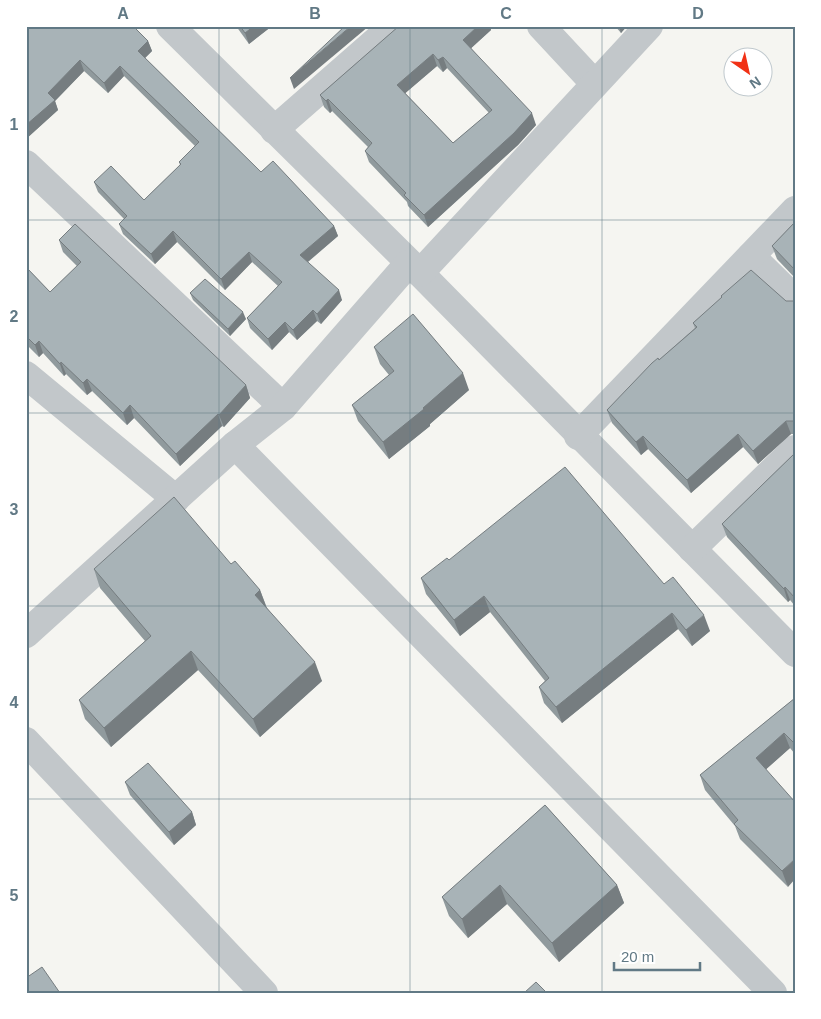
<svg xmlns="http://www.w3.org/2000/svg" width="821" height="1019" font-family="Helvetica,sans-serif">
<rect width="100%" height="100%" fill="#f5f5f1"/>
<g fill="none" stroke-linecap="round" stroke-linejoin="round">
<!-- street -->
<g stroke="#c2c7ca" stroke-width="28">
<path d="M170,26L420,273L795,653"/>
<path d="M541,26L594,83"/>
<path d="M274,130L393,26"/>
<path d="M26,164L283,407"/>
<path d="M751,256L795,299"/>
<path d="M26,375L176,499"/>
<path d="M578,436L795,210"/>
<path d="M235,445L773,993"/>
<path d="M692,549L795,449"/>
<path d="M26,634L235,445L283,407L408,264L420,273L649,26"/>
<path d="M26,741L264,993"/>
</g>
</g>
<!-- wall -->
<g fill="#909a9d" fill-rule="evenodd">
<path d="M26,26L148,41L152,51L145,58L261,172L334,226L338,236L308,262L342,300L321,324L317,321L297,340L289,332L272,350L250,328L247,318L278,286L252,262L225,290L177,242L155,264L123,234L119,224L124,219L98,192L94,182L144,200L180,165L179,162L195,146L124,76L108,93L84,71L55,101L58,110L26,139Z"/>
<path d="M236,26H272L249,44Z"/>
<path d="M399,26H490L491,30L471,48L536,125L518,145L428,227L408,206L407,202L369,162L365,151L368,147L332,111L330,113L324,107L320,95ZM437,66L443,72L447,68L489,113L453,143L405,93Z"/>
<path d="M615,26H627L621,33Z"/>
<path d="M795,222V278L777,259L772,246Z"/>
<path d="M59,240L246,385L250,398L224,427L222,426L180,466L134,418L127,425L92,391L87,395L66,374L64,376L43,353L39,357L26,344V267L50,292L77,266L63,252Z"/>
<path d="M190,293L246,319L230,336L193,300Z"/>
<path d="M721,296L786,301H795V434H791L758,464L743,447L691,493L648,449L641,455L612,423L607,410L659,360L695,328L693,323L722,298Z"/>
<path d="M374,347L469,390L430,424V426L389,459L358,421L352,405L389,375L380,364Z"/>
<path d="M795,453V606L790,600L788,602L727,537L722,524Z"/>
<path d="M449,560L664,584L710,631L692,646L678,629L562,723L544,703L539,687L545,681L490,612L460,636L426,594L421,578Z"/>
<path d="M231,564L260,590L267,608L322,681L260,737L198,670L111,747L85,719L79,700L145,641L100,588L94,569Z"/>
<path d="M795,698V754L790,748L766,769L788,887L740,839L735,826L705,790L700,775Z"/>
<path d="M125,782L192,812L196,825L174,845L130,795Z"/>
<path d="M545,805L617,885L624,903L559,962L507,904L468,938L449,916L442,897Z"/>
</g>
<!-- shaded-wall -->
<g fill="#767d80">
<path d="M254,26H272L249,44L245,33Z"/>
<path d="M351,26H369L294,89L290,78Z"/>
<path d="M478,26H490L491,30L467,52L463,40Z"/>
<path d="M619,26H627L621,33Z"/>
<path d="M148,41L152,51L142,61L138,51Z"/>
<path d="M433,54L437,66L402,96L397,85Z"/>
<path d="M443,57L447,68L443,72L438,60Z"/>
<path d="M80,60L84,71L55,101L58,110L26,139V125L48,93Z"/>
<path d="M120,66L124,76L108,93L104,83Z"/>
<path d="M328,99L332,111L330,113L326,101Z"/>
<path d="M532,113L536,125L518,145L428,227L424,215Z"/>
<path d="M334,226L338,236L304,265L300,255Z"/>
<path d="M173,231L177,242L155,264L151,254Z"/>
<path d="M249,252L252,262L225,290L221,279Z"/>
<path d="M339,290L342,300L321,324L317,314Z"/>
<path d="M313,310L317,321L297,340L293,330Z"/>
<path d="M243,312L246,319L230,336L228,329Z"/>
<path d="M285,322L289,332L272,350L268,339Z"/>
<path d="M39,341L43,353L39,357L35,345Z"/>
<path d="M61,362L66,374L64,376L60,364Z"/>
<path d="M463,373L469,390L430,424V426L389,459L383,442Z"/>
<path d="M87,379L92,391L87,395L83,383Z"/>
<path d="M246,385L250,398L224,427L219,415Z"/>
<path d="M130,405L134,418L127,425L123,413Z"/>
<path d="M218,414L222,426L180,466L176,454Z"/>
<path d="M786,421L791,434L758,464L753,451Z"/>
<path d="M738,434L743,447L691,493L687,480Z"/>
<path d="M643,436L648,449L641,455L636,442Z"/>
<path d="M785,587L790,600L788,602L784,589Z"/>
<path d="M260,590L267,609L255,595Z"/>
<path d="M484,596L490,612L460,636L454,620Z"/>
<path d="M672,613L678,629L562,723L556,707Z"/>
<path d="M704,615L710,631L692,646L686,630Z"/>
<path d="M191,651L198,670L111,747L104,728Z"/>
<path d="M315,662L322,681L260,737L253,719Z"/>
<path d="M784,733L790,748L762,773L756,758Z"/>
<path d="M192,812L196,825L174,845L169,832Z"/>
<path d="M795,859V879L788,887L782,871Z"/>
<path d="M500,885L507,904L468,938L462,919Z"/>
<path d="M617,885L624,903L559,962L552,943Z"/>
</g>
<!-- building -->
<g fill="#a8b3b7" stroke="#767d80" fill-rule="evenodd">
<path d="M26,26H133L148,41L138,51L261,172L273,161L334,226L300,255L339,290L317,314L313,310L293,330L285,322L268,339L247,318L282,282L249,252L221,279L173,231L151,254L119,224L127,216L94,182L111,166L144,200L181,164L179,162L199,142L120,66L104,83L80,60L48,93L55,100L26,125Z"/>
<path d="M240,26H254L245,33Z"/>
<path d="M345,26H351L290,78Z"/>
<path d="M399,26H478L463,40L532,113L514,133L424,215L404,195L406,193L365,151L372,143L328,99L326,101L320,95ZM433,54L438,60L443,57L492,110L453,143L397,85Z"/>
<path d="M795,222V270L772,246Z"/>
<path d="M75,224L246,385L219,415L218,414L176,454L130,405L123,413L87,379L83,383L61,362L60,364L39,341L35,345L26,336V267L50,292L81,262L59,240Z"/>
<path d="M751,270L786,301H795V421H786L753,451L738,434L687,480L643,436L636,442L607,410L652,363L658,358L659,360L697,327L693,323L722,297L721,296Z"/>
<path d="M205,279L243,312L228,329L190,293Z"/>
<path d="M413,314L463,373L423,408L424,409L383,442L352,405L394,371L374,347Z"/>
<path d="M795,453V598L785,587L784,589L722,524Z"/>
<path d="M565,467L664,584L673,577L704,615L686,630L672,613L556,707L539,687L549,678L484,596L454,620L421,578L447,558L449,560Z"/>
<path d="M174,497L231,564L235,561L260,590L255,595L315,662L253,719L191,651L104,728L79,700L151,636L94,569Z"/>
<path d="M795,698V744L784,733L756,758L795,802V859L782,871L734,824L738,820L700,775Z"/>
<path d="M148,763L192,812L169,832L125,782Z"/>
<path d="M545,805L617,885L552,943L500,885L462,919L442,897Z"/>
<path d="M42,967L60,993H26V978Z"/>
<path d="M536,982L547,993H524Z"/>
</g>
<!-- grid -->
<path fill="none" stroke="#617985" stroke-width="1" stroke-opacity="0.55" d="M219,26V993M410,26V993M602,26V993M26,220H795M26,413H795M26,606H795M26,799H795"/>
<!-- border -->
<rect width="821" height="1019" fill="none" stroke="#ffffff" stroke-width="55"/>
<!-- north arrow -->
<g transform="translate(748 72) rotate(146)"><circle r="24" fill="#ffffff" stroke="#c0c9ce"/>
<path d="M0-4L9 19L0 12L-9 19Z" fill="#f13115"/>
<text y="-8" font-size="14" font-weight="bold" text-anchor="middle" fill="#617985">N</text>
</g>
<!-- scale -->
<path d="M614 962v8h86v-8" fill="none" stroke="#617985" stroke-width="2.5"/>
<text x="621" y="962" font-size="15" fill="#617985" stroke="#ffffff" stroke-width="4" paint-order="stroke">20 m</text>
<rect x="28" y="28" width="766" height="964" fill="none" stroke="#617985" stroke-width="2"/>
<g font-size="16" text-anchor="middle" font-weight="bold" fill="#617985">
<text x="123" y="19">A</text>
<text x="315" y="19">B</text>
<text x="506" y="19">C</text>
<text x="698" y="19">D</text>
<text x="14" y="130">1</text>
<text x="14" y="322">2</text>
<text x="14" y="515">3</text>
<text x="14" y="708">4</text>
<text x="14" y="901">5</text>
</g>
</svg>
